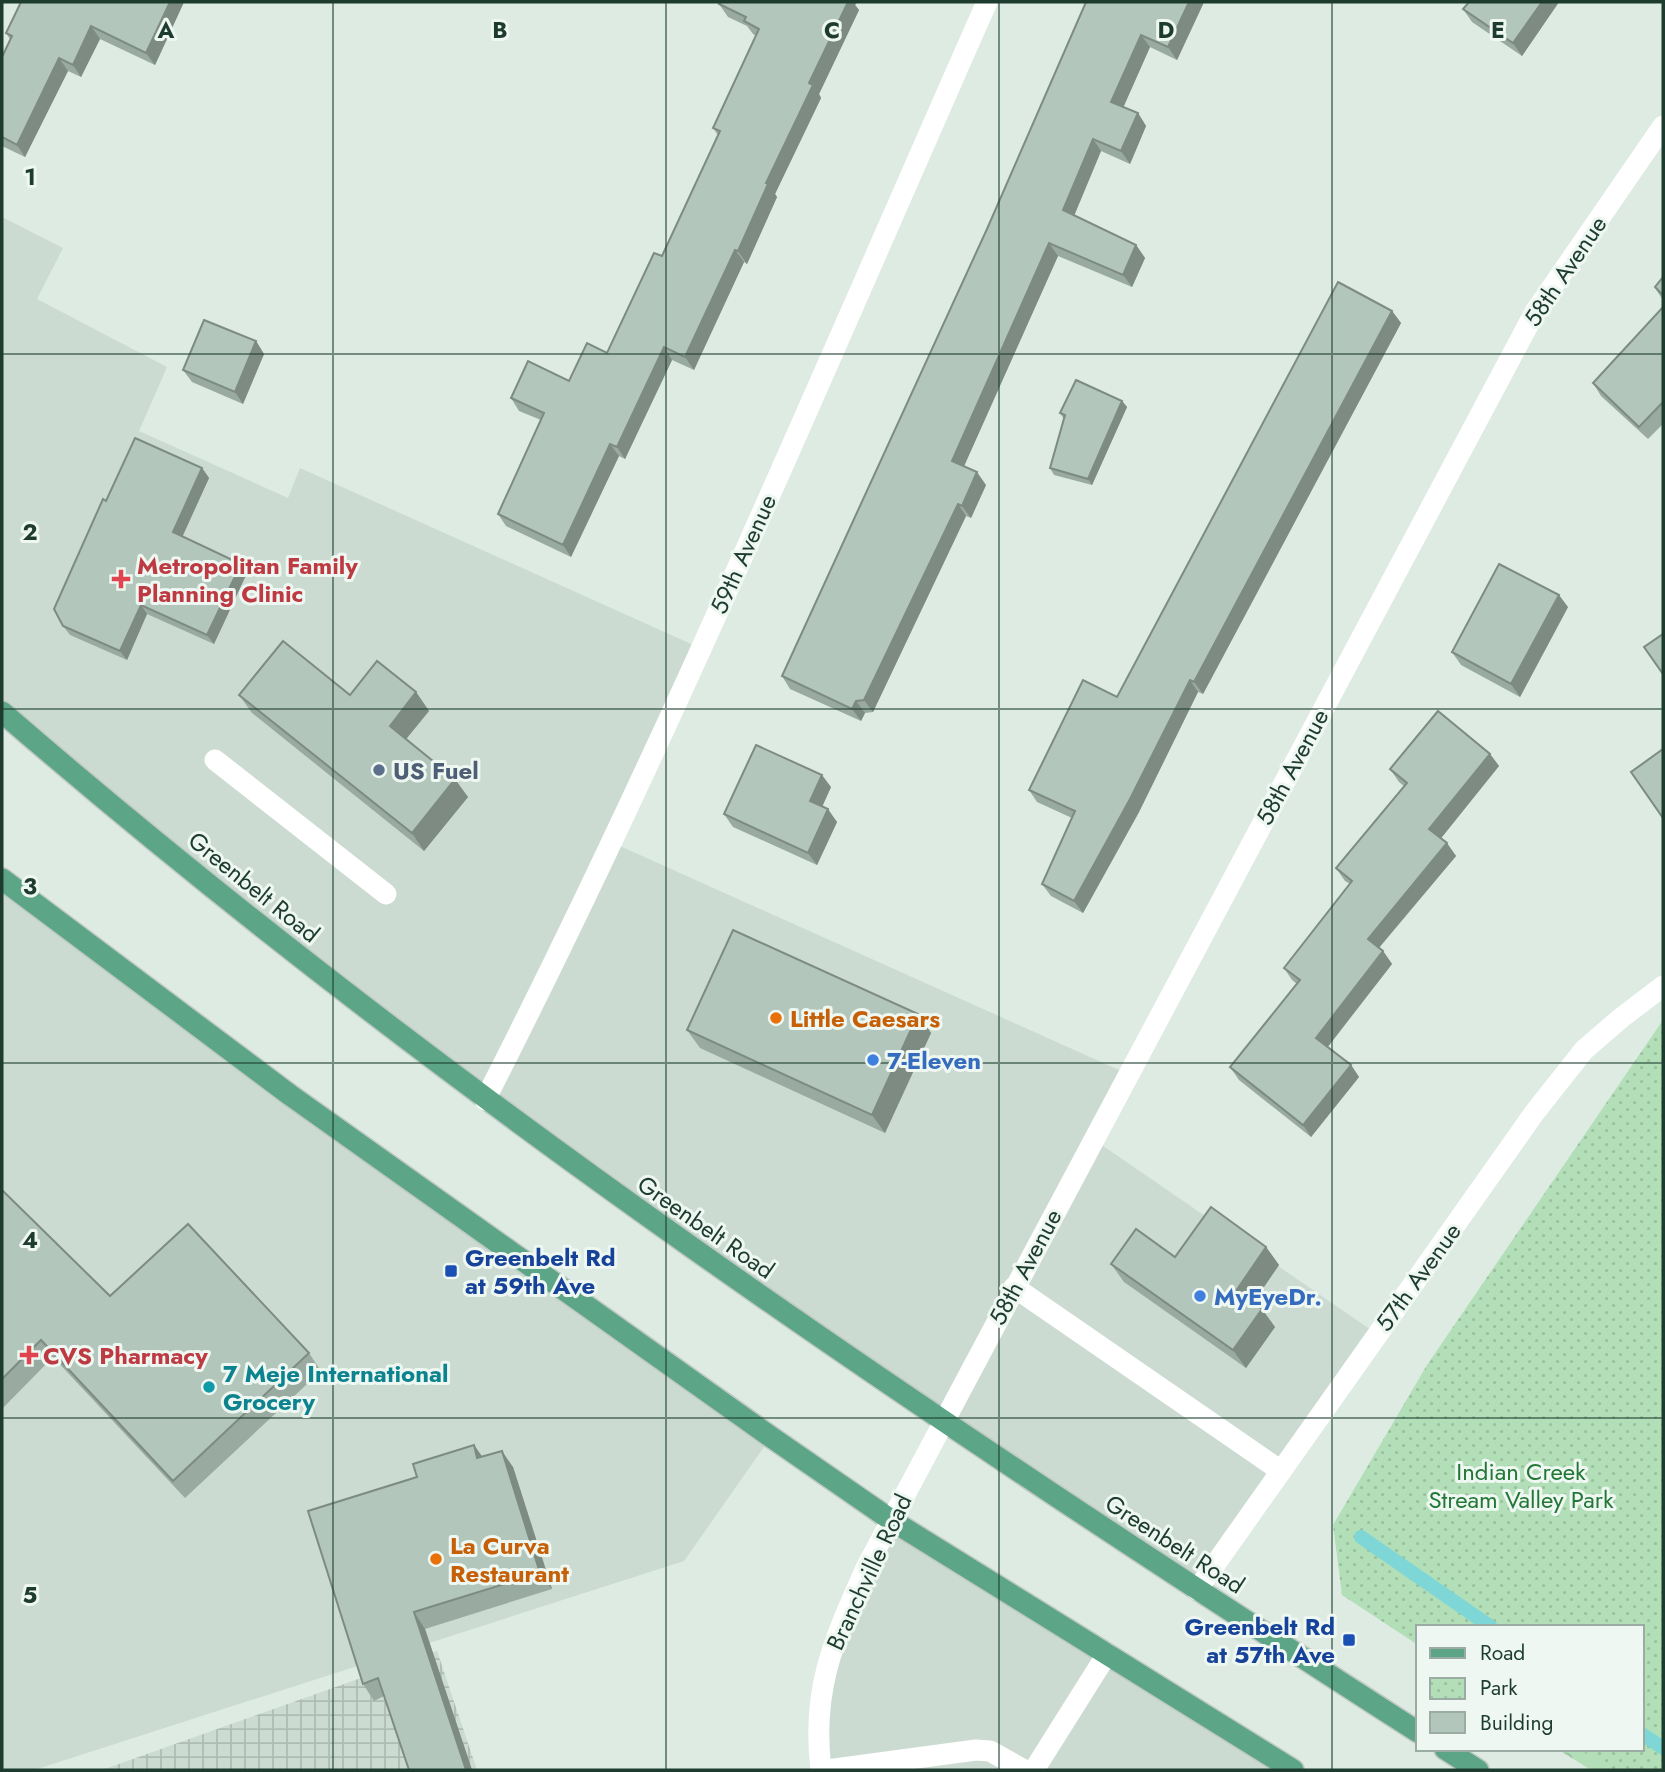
<svg xmlns="http://www.w3.org/2000/svg" width="1665" height="1772" font-family="Jost,sans-serif">
<defs>
<pattern id="industrial-grid" width="8" height="8" patternUnits="userSpaceOnUse" patternTransform="scale(1.75)"><rect width="8" height="8" fill="#cbdbd1"/><path d="M0 4h8M4 0v8" fill="none" stroke="#aebdb4"/></pattern>
<pattern id="forest-crowns" width="20" height="18" patternUnits="userSpaceOnUse" patternTransform="scale(1.75)"><rect width="20" height="18" fill="#b3dfb8"/><path d="M2 6a3 3 0 1 1 6 0M12 15a3 3 0 1 1 6 0" fill="none" stroke="#9ac09e"/></pattern>
<pattern id="park-dots" width="8" height="8" patternUnits="userSpaceOnUse" patternTransform="scale(1.75)"><rect width="8" height="8" fill="#b3dfb8"/><path d="M2 2h.1M6 6h.1" fill="none" stroke="#9ac09e" stroke-width="1.8" stroke-linecap="round"/></pattern>
</defs>
<rect width="100%" height="100%" fill="#ddebe3"/>
<!-- built -->
<g fill="#cbdbd1">
<path d="M2,217L63,248L37,299L167,367L139,431L288,498L300,468L700,648L611,842L1128,1074L1093,1139L1377,1334L1197,1590L623,1201L2,712Z"/>
<path d="M2,879L771,1437L684,1561L34,1770H2Z"/>
<path d="M891,1520L1293,1770H821L818,1701Z"/>
</g>
<!-- industrial -->
<path fill="url(#industrial-grid)" d="M437,1651L477,1770H102Z"/>
<!-- forest -->
<path fill="url(#forest-crowns)" d="M1557,1749H1625L1659,1770H1591Z"/>
<!-- park -->
<path fill="url(#park-dots)" d="M1663,1020V1770H1612L1579,1749H1642V1627H1418V1645L1342,1595L1333,1525L1427,1365Z"/>
<g fill="none" stroke-linecap="round" stroke-linejoin="round">
<!-- stream -->
<g stroke="#7ed7d6" stroke-width="14">
<path d="M1361,1537L1491,1627"/>
<path d="M1642,1734L1663,1748"/>
</g>
<defs>
<g id="major">
<path d="M2,712C443,1094 928,1417 1418,1732"/>
<path d="M2,879L290,1095L771,1437L891,1520L1293,1770"/>
<path d="M1445,1749L1478,1770"/>
</g>
</defs>
<!-- major casing -->
<use href="#major" stroke="#c0c8c5" stroke-width="24"/>
<!-- minor -->
<g stroke="#fff" stroke-width="21">
<path d="M215,760L386,894"/>
<path d="M485,1100C668,742 824,370 987,2"/>
<path d="M1014,1287L1281,1471"/>
<path d="M1197,1590L1535,1112L1584,1050L1621,1018L1663,986"/>
<path d="M821,1770C811,1689 834,1640 866,1568L1535,312L1663,126"/>
<path d="M827,1770L976,1750L990,1751L1024,1770"/>
<path d="M1034,1770L1107,1654"/>
</g>
<!-- major -->
<use href="#major" stroke="#5ca687" stroke-width="21"/>
</g>
<!-- wall -->
<g fill="#99aaa1">
<path d="M21,2H184L155,65L100,39L81,77L68,71L25,157L2,146V57L10,39L6,33Z"/>
<path d="M721,2H857L855,5L859,10L819,94L821,98L775,194L777,197L747,264L744,262L694,370L672,360L625,459L619,456L571,557L506,526L498,514L541,420L519,411L511,398L569,381L607,353L662,256L718,135L713,128L756,36L753,34L747,26L728,17L719,4Z"/>
<path d="M1086,2H1204L1177,60L1150,47L1123,107L1138,113L1146,126L1130,164L1101,151L1074,216L1136,245L1145,258L1132,287L1058,256L964,466L986,485L971,518L966,516L873,712L865,713L861,721L790,689L782,676L987,229Z"/>
<path d="M1469,2H1559L1522,56L1472,22L1463,9Z"/>
<path d="M1663,277V300L1655,288Z"/>
<path d="M1663,307V424L1648,439L1601,396L1593,383Z"/>
<path d="M1392,311L1401,323L1203,694L1198,692L1139,812L1083,913L1051,896L1042,884L1072,818L1037,802L1029,790L1117,697Z"/>
<path d="M256,341L264,354L243,404L192,382L183,370Z"/>
<path d="M1122,401L1127,407L1092,485L1054,475L1050,468L1064,419L1060,413Z"/>
<path d="M202,468L209,478L182,536L241,564L247,573L214,644L147,614L127,660L70,635L63,626L106,501Z"/>
<path d="M1568,607L1520,697L1461,665L1452,652Z"/>
<path d="M416,692L429,711L406,739L468,797L424,851L252,713L239,695H350Z"/>
<path d="M1490,754L1499,766L1441,838L1456,856L1379,948L1383,951L1392,964L1328,1047L1351,1065L1359,1077L1311,1137L1239,1080L1230,1067L1297,984L1292,980L1284,968L1350,884L1345,881L1336,868L1404,786L1399,782L1390,769Z"/>
<path d="M831,787L822,806L837,822L817,865L733,827L724,814Z"/>
<path d="M918,1014L931,1033L885,1133L700,1048L687,1030Z"/>
<path d="M2,1190L110,1296L309,1353L321,1371L185,1498L53,1357L2,1409Z"/>
<path d="M1266,1247L1279,1265L1253,1302L1275,1327L1246,1368L1124,1282L1111,1264Z"/>
<path d="M474,1445L482,1457L513,1467L552,1589L425,1629L472,1770H409L384,1696L374,1701L363,1684Z"/>
</g>
<!-- shaded-wall -->
<g fill="#7d8b83">
<path d="M170,2H184L155,65L146,53Z"/>
<path d="M848,2H857L855,5L859,10L819,94L821,98L775,194L777,197L747,264L738,251L766,183L809,83Z"/>
<path d="M1189,2H1204L1177,60L1168,47Z"/>
<path d="M1542,2H1559L1522,56L1513,43Z"/>
<path d="M91,26L100,39L81,77L73,65Z"/>
<path d="M1141,35L1150,47L1120,115L1111,102Z"/>
<path d="M59,58L68,71L25,157L17,145Z"/>
<path d="M1138,113L1146,126L1130,164L1121,151Z"/>
<path d="M1093,139L1101,151L1071,223L1063,210Z"/>
<path d="M1049,243L1058,256L961,473L952,461Z"/>
<path d="M1136,245L1145,258L1132,287L1123,275Z"/>
<path d="M735,250L744,262L694,370L685,357Z"/>
<path d="M1392,311L1401,323L1203,694L1194,682Z"/>
<path d="M256,341L264,354L243,404L235,392Z"/>
<path d="M664,347L672,360L625,459L617,447Z"/>
<path d="M1122,401L1127,407L1092,485L1088,479Z"/>
<path d="M610,444L619,456L571,557L563,545Z"/>
<path d="M202,468L209,478L180,542L173,532Z"/>
<path d="M977,472L986,485L971,518L962,506Z"/>
<path d="M958,504L966,516L873,712L864,700Z"/>
<path d="M241,564L247,573L214,644L207,635Z"/>
<path d="M1559,595L1568,607L1520,697L1511,684Z"/>
<path d="M141,605L147,614L127,660L120,651Z"/>
<path d="M1190,680L1198,692L1139,812L1083,913L1074,901Z"/>
<path d="M416,692L429,711L402,744L390,726Z"/>
<path d="M856,701L865,713L861,721L852,709Z"/>
<path d="M1490,754L1499,766L1438,842L1429,829Z"/>
<path d="M822,775L831,787L819,814L810,801Z"/>
<path d="M455,779L468,797L424,851L412,833Z"/>
<path d="M828,809L837,822L817,865L808,853Z"/>
<path d="M1447,843L1456,856L1376,951L1368,939Z"/>
<path d="M1383,951L1392,964L1325,1050L1316,1038Z"/>
<path d="M918,1014L931,1033L885,1133L872,1115Z"/>
<path d="M1351,1065L1359,1077L1311,1137L1303,1125Z"/>
<path d="M1266,1247L1279,1265L1249,1309L1236,1291Z"/>
<path d="M1262,1309L1275,1327L1246,1368L1233,1350Z"/>
<path d="M474,1445L486,1462L477,1458Z"/>
<path d="M502,1451L513,1467L552,1589L540,1573Z"/>
<path d="M414,1612L425,1629L472,1770H466Z"/>
</g>
<!-- building -->
<g fill="#b2c6bb" stroke="#7d8b83" stroke-width="2">
<path d="M21,2H170L146,53L91,26L73,65L59,58L17,145L2,137V57L12,36L6,33Z"/>
<path d="M721,2H848L809,83L813,85L766,183L768,184L738,251L735,250L685,357L664,347L617,447L610,444L563,545L498,514L544,413L511,398L528,361L569,381L587,343L607,353L654,253L662,256L720,131L713,128L759,29L744,21L746,17L719,4Z"/>
<path d="M1086,2H1189L1168,47L1141,35L1111,102L1138,113L1121,151L1093,139L1063,210L1136,245L1123,275L1049,243L952,461L977,472L962,506L958,504L864,700L856,701L852,709L782,676L987,229Z"/>
<path d="M1469,2H1542L1513,43L1463,9Z"/>
<path d="M1663,277V295L1655,287Z"/>
<path d="M1338,282L1392,311L1194,682L1190,680L1130,799L1074,901L1042,884L1075,811L1029,790L1083,680L1117,697Z"/>
<path d="M1663,307V402L1639,427L1593,383Z"/>
<path d="M204,320L256,341L235,392L183,370Z"/>
<path d="M1076,380L1122,401L1088,479L1050,468L1065,415L1060,413Z"/>
<path d="M135,438L202,468L173,532L241,564L207,635L141,605L120,651L63,626L54,609L103,499L106,501Z"/>
<path d="M1499,564L1559,595L1511,684L1452,652Z"/>
<path d="M1663,634V674L1644,647Z"/>
<path d="M283,641L350,695L377,661L416,692L390,726L455,779L412,833L239,695Z"/>
<path d="M1438,711L1490,754L1429,829L1447,843L1368,939L1383,951L1316,1038L1351,1065L1303,1125L1230,1067L1300,980L1284,968L1352,881L1336,868L1407,783L1390,769Z"/>
<path d="M756,745L822,775L810,801L828,809L808,853L724,814Z"/>
<path d="M1663,749V818L1631,772Z"/>
<path d="M733,930L918,1014L872,1115L687,1030Z"/>
<path d="M2,1190L110,1296L188,1224L309,1353L173,1481L41,1340L2,1379Z"/>
<path d="M1211,1207L1266,1247L1236,1291L1262,1309L1233,1350L1111,1264L1136,1229L1175,1257Z"/>
<path d="M474,1445L477,1458L502,1451L540,1573L414,1612L466,1770H409L378,1678L363,1684L308,1511L417,1477L413,1464Z"/>
</g>
<!-- grid -->
<path fill="none" stroke="#1d3c2f" stroke-width="2" stroke-opacity="0.55" d="M333,2V1770M666,2V1770M999,2V1770M1332,2V1770M2,354H1663M2,709H1663M2,1063H1663M2,1418H1663"/>
<!-- markers -->
<g fill="#e0444e" stroke="#eef7f1" stroke-width="2.5">
<path d="M117.5 568.5h7v7h7v7h-7v7h-7v-7h-7v-7h7z"/>
<path d="M25.5 1344.5h7v7h7v7h-7v7h-7v-7h-7v-7h7z"/>
</g>
<circle fill="#5c6f8a" stroke="#eef7f1" stroke-width="2.5" cx="379" cy="770" r="7"/>
<g fill="#e8710a" stroke="#eef7f1" stroke-width="2.5">
<circle cx="776" cy="1018" r="7"/>
<circle cx="436" cy="1559" r="7"/>
</g>
<g fill="#3f7fe0" stroke="#eef7f1" stroke-width="2.5">
<circle cx="873" cy="1060" r="7"/>
<circle cx="1200" cy="1296" r="7"/>
</g>
<g fill="#1a4fb4" stroke="#eef7f1" stroke-width="2.5">
<rect x="444" y="1264" width="14" height="14" rx="3.5"/>
<rect x="1342" y="1633" width="14" height="14" rx="3.5"/>
</g>
<circle fill="#0f9aa8" stroke="#eef7f1" stroke-width="2.5" cx="209" cy="1387" r="7"/>
<g text-anchor="middle" dominant-baseline="central" stroke-width="6" stroke-linejoin="round" paint-order="stroke">
<!-- street labels -->
<g font-size="24" fill="#1d3c2f" stroke="#eef7f1">
<text transform="translate(1565 271) rotate(-56)">58th Avenue</text>
<text transform="translate(743 554) rotate(-66)">59th Avenue</text>
<text transform="translate(1292 767) rotate(-62)">58th Avenue</text>
<text transform="translate(254 887) rotate(39)">Greenbelt Road</text>
<text transform="translate(706 1227) rotate(35)">Greenbelt Road</text>
<text transform="translate(1025 1267) rotate(-62)">58th Avenue</text>
<text transform="translate(1418 1277) rotate(-54)">57th Avenue</text>
<text transform="translate(1175 1544) rotate(33)">Greenbelt Road</text>
<text transform="translate(869 1572) rotate(-65)">Branchville Road</text>
</g>
<!-- health labels -->
<g font-size="24" font-weight="bold" fill="#be3a42" stroke="#eef7f1" text-anchor="start">
<text x="137" y="565">Metropolitan Family<tspan x="137" dy="28">Planning Clinic</tspan></text>
<text x="43" y="1355">CVS Pharmacy</text>
</g>
<!-- service labels -->
<g font-size="24" font-weight="bold" fill="#4e5e75" stroke="#eef7f1" text-anchor="start">
<text x="393" y="770">US Fuel</text>
</g>
<!-- food labels -->
<g font-size="24" font-weight="bold" fill="#c56008" stroke="#eef7f1" text-anchor="start">
<text x="790" y="1018">Little Caesars</text>
<text x="450" y="1545">La Curva<tspan x="450" dy="28">Restaurant</tspan></text>
</g>
<!-- shop labels -->
<g font-size="24" font-weight="bold" fill="#366cbe" stroke="#eef7f1" text-anchor="start">
<text x="887" y="1060">7-Eleven</text>
<text x="1214" y="1296">MyEyeDr.</text>
</g>
<!-- transit labels -->
<g font-size="24" font-weight="bold" fill="#164399" stroke="#eef7f1" text-anchor="start">
<text x="465" y="1257">Greenbelt Rd<tspan x="465" dy="28">at 59th Ave</tspan></text>
<text x="1335" y="1626" text-anchor="end">Greenbelt Rd<tspan x="1335" dy="28">at 57th Ave</tspan></text>
</g>
<!-- culture labels -->
<g font-size="24" font-weight="bold" fill="#0d838f" stroke="#eef7f1" text-anchor="start">
<text x="223" y="1373">7 Meje International<tspan x="223" dy="28">Grocery</tspan></text>
</g>
<!-- park labels -->
<g font-size="24" fill="#237736" stroke="#eef7f1">
<text x="1521" y="1471">Indian Creek<tspan x="1521" dy="28">Stream Valley Park</tspan></text>
</g>
</g>
<g font-size="23" text-anchor="middle" font-weight="bold" fill="#1d3c2f" stroke="#eef7f1" stroke-width="6" stroke-linejoin="round" paint-order="stroke">
<text x="166" y="38">A</text>
<text x="500" y="38">B</text>
<text x="832" y="38">C</text>
<text x="1166" y="38">D</text>
<text x="1498" y="38">E</text>
<text x="30" y="185">1</text>
<text x="30" y="540">2</text>
<text x="30" y="894">3</text>
<text x="30" y="1248">4</text>
<text x="30" y="1603">5</text>
</g>
<!-- border -->
<rect width="1665" height="1772" fill="none" stroke="#1d3c2f" stroke-width="7"/>
<!-- legend -->
<rect x="1416" y="1625" width="228" height="126" fill="#eef7f1" stroke="#9aaca3" stroke-width="2"/>
<rect x="1430" y="1648" width="35" height="10" fill="#5ca687" stroke="#9aaca3" stroke-width="2"/>
<text x="1480" y="1660" font-size="21" fill="#1d3c2f">Road</text>
<rect x="1430" y="1678" width="35" height="21" fill="url(#park-dots)" stroke="#9aaca3" stroke-width="2"/>
<text x="1480" y="1695" font-size="21" fill="#1d3c2f">Park</text>
<rect x="1430" y="1712" width="35" height="21" fill="#b2c6bb" stroke="#9aaca3" stroke-width="2"/>
<text x="1480" y="1730" font-size="21" fill="#1d3c2f">Building</text>
</svg>
